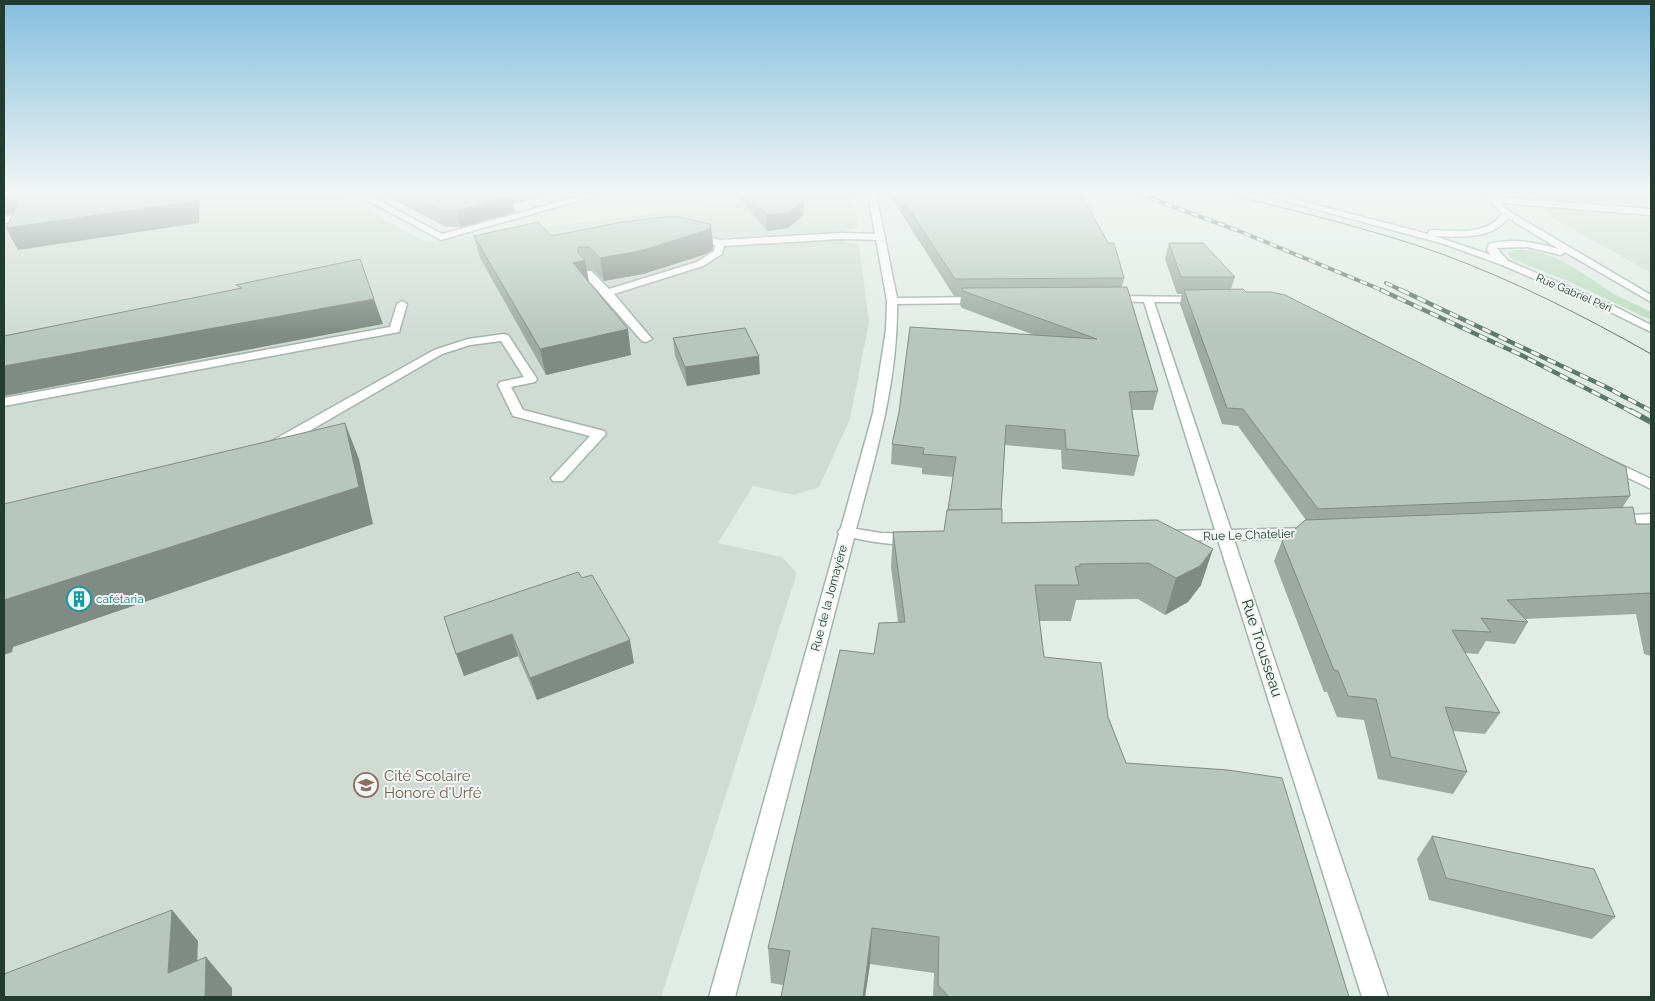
<svg xmlns="http://www.w3.org/2000/svg" width="1655" height="1001" font-family="Raleway,sans-serif">
<rect width="100%" height="100%" fill="#e2ece6"/>
<!-- built -->
<g fill="#d0dbd4">
<path d="M178,194H337L425,242L810,194H853L858,228L842,232L841,236L842,241L859,245L869,322L850,419L819,487L794,495L753,486L718,543L782,557L797,573L661,997H4V229L29,225Z"/>
<path d="M1530,194H1651V273L1556,220Z"/>
</g>
<!-- green -->
<path fill="#bcdcbf" d="M1514,250C1555,248 1583,275 1616,295C1627,301 1640,306 1651,312V320L1566,280L1512,259L1508,253Z"/>
<g fill="none" stroke-linecap="round" stroke-linejoin="round">
<defs>
<g id="service">
<path d="M1494,197L1651,209V215L1491,202V198Z"/>
<path d="M693,233L720,240L841,233L880,234L885,237L880,240L841,239L724,246L722,254L703,266L614,294L652,339L646,342L642,341L582,273L583,271H591L609,289L697,262L714,251L715,245L690,238V234Z"/>
<path d="M402,301L407,304L399,332L4,406V398L390,327L397,304Z"/>
<path d="M504,334L508,335L537,379L535,382L511,387L523,410L604,431L606,434L563,481H553L551,478L590,436L513,416L498,385L500,382L524,377L501,341L470,345L442,354L280,448L275,449L268,445L270,442L434,350L468,339Z"/>
</g>
<g id="minor">
<path d="M356,194H367L442,234L588,194H602L441,240Z"/>
<path d="M868,194H876L897,298L981,297L986,300L981,303L897,304C898,381 876,455 856,529L881,533L919,534L921,538L919,542C898,547 874,542 854,538L735,997H709L839,534L838,532L841,528L873,413L886,330L887,301Z"/>
<path d="M29,212L33,215L32,217L4,223V217Z"/>
<path d="M1111,296L1205,297L1206,299L1205,301L1201,302H1154L1231,530L1310,528L1316,529L1318,533L1316,537L1310,538L1234,540L1388,997H1362L1218,540L1168,541L1162,540L1160,536L1162,532L1168,531L1215,530L1144,302L1107,301L1106,299L1107,297Z"/>
<path d="M1609,459L1651,479V489L1604,466L1602,463L1604,460Z"/>
<path d="M1651,514V524L1615,526L1610,524L1607,521L1610,518L1615,516Z"/>
</g>
<path id="secondary" d="M1260,194H1274L1428,234L1429,231L1432,230C1456,231 1486,236 1502,214L1484,194H1493L1510,212L1651,295V302L1565,252L1561,255L1527,247L1497,248L1508,261L1612,305L1651,325V332L1604,309L1502,265L1444,244ZM1508,218L1559,249C1535,242 1513,238 1489,244L1487,250L1491,255L1434,236C1458,237 1492,240 1508,218Z"/>
</defs>
<!-- service casing -->
<use href="#service" stroke="#a5b4ac" stroke-width="3"/>
<!-- minor casing -->
<use href="#minor" stroke="#a5b4ac" stroke-width="3"/>
<!-- secondary casing -->
<use href="#secondary" stroke="#a1b7ac" stroke-width="3"/>
<!-- service -->
<use href="#service" fill="#fff" fill-rule="evenodd"/>
<!-- minor -->
<use href="#minor" fill="#fff" fill-rule="evenodd"/>
<!-- secondary -->
<use href="#secondary" fill="#fff" fill-rule="evenodd"/>
<!-- tram -->
<path stroke="#5d776c" stroke-width="1" d="M1227,194C1299,212 1372,229 1442,254C1515,281 1584,316 1651,354"/>
<defs>
<g id="rail-far2">
<path d="M1139,194L1239,231L1384,291"/>
<path d="M1386,283L1403,291"/>
</g>
<g id="rail-far1">
<path d="M1381,290L1521,355L1634,413"/>
<path d="M1401,290L1606,387L1651,411"/>
</g>
<path id="rail" d="M1631,411L1651,422"/>
</defs>
<!-- rail-far2 casing -->
<use href="#rail-far2" stroke="#5d776c" stroke-width="4"/>
<!-- rail-far1 casing -->
<use href="#rail-far1" stroke="#5d776c" stroke-width="4.5"/>
<!-- rail casing -->
<use href="#rail" stroke="#5d776c" stroke-width="5.5"/>
<!-- rail-far2 -->
<use href="#rail-far2" stroke="#f2f8f4" stroke-width="2.5" stroke-dasharray="7" stroke-linecap="butt"/>
<!-- rail-far1 -->
<use href="#rail-far1" stroke="#f2f8f4" stroke-width="3" stroke-dasharray="9" stroke-linecap="butt"/>
<!-- rail -->
<use href="#rail" stroke="#f2f8f4" stroke-width="4" stroke-dasharray="11" stroke-linecap="butt"/>
</g>
<!-- wall -->
<g fill="#9daaa3">
<path d="M383,194H551L513,204L515,212L461,227H446Z"/>
<path d="M735,194H799L804,214L788,228L767,231Z"/>
<path d="M889,194H1059L1124,278L1122,287L1158,391L1153,410H1132L1139,456L1134,476L1062,469L1061,450L1005,445L1001,509L1002,523L1157,520L1201,585L1188,602L1165,615L1138,599L1076,600L1071,621H1039L1044,657L1108,717L1126,763L1349,997H933L934,973L870,964L865,997H781L783,985L771,983L768,948L874,654L898,622L891,567L893,532L944,531L953,477L922,474V468L891,464L892,444L1034,335L962,308L960,305L961,296H954Z"/>
<path d="M711,224L713,246L712,250L706,254L643,274L604,281L592,270H587L589,283L631,355L546,375L480,258L474,236H551Z"/>
<path d="M1169,243L1235,277L1231,289L1246,292L1630,496L1622,508L1636,524H1651V656L1644,654L1636,614L1525,619L1528,622L1515,644L1486,641L1478,654L1465,653L1500,713L1485,734L1453,731L1467,772L1453,794L1378,779L1364,720L1337,717L1327,692H1324L1274,561L1282,541L1306,520L1238,426L1222,424L1180,304L1182,294H1177L1165,259Z"/>
<path d="M673,338L760,374L687,386L675,356Z"/>
<path d="M444,617L634,663L537,700L518,656L464,676Z"/>
<path d="M1432,836L1615,917L1592,939L1429,900L1417,859Z"/>
</g>
<!-- shaded-wall -->
<g fill="#808b85">
<path d="M4,194H109L4,215Z"/>
<path d="M191,194H200L199,223L18,250L6,228Z"/>
<path d="M506,194H551L513,204L515,212L461,227L457,211Z"/>
<path d="M804,199V214L788,228L767,231L766,215Z"/>
<path d="M711,224L713,246L712,250L706,254L643,274L604,281L600,258Z"/>
<path d="M578,247L580,261L585,260L589,284L573,263Z"/>
<path d="M374,299L383,324L4,396V366Z"/>
<path d="M628,329L631,355L546,375L540,349Z"/>
<path d="M759,356L760,374L687,386L685,367Z"/>
<path d="M345,423L359,459L373,524L13,647L12,652L4,655V600Z"/>
<path d="M1213,549L1201,585L1188,602L1165,615L1176,578Z"/>
<path d="M512,634L518,656L464,676L456,654Z"/>
<path d="M630,640L634,663L537,700L530,678Z"/>
<path d="M172,910L198,941L196,997L168,973Z"/>
<path d="M872,928L870,964L865,997H863Z"/>
<path d="M206,957L232,988V997H205Z"/>
</g>
<!-- building -->
<g fill="#b7c6be" stroke="#808b85">
<path d="M39,194H191L190,202L6,228L21,198Z"/>
<path d="M409,194H509L511,196L457,211H442Z"/>
<path d="M747,194H799L804,199L788,213L766,215Z"/>
<path d="M899,194H1059L1060,196H1082L1108,243H1114L1124,278L955,279Z"/>
<path d="M673,216L711,224L710,228L704,231L640,251L600,258L589,247H578V253L585,260L573,263L628,329L540,349L474,236L538,222L551,236L623,222Z"/>
<path d="M1169,243H1203L1235,277H1181Z"/>
<path d="M360,259L374,299L4,366V336L242,288L236,285Z"/>
<path d="M1127,287L1158,391L1129,392L1139,456L1066,449L1065,430L1006,425L1001,509L948,510L956,457L923,454L924,448L892,444L899,412L910,327L1097,339L963,291L962,288Z"/>
<path d="M1243,289L1246,292H1271L1285,295L1626,467L1630,496L1318,509L1243,409L1227,408L1184,290Z"/>
<path d="M745,328L759,356L685,367L673,338Z"/>
<path d="M345,423L359,487L4,600V504Z"/>
<path d="M1633,507L1636,524H1651V593L1507,600L1528,622L1481,618L1491,632L1452,630L1500,713L1445,707L1467,772L1391,757L1376,699L1348,696L1338,671L1334,670L1282,541L1305,520Z"/>
<path d="M1002,509V523L1157,520L1213,549L1200,566L1176,578L1148,563L1080,564V566L1075,567L1079,585H1035L1044,657L1101,663L1108,717L1126,763L1228,770L1282,778L1349,997H949L938,985L939,937L872,928L863,997H781L790,951L768,948L840,650L874,654L879,623L905,622L893,532L944,531L947,510Z"/>
<path d="M578,572L582,578L592,575L630,640L530,678L512,634L456,654L444,617Z"/>
<path d="M1432,836L1594,869L1615,917L1446,878Z"/>
<path d="M172,910L168,973L206,957L205,997H4V974Z"/>
</g>
<!-- sky -->
<linearGradient id="sky" x2="0" y2="1"><stop stop-color="#83bfde"/><stop offset="0.58" stop-color="#f2f6f4"/><stop offset="1" stop-color="#f2f6f4" stop-opacity="0"/></linearGradient>
<rect width="1655" height="334" fill="url(#sky)"/>
<!-- icons -->
<defs>
<symbol id="building-ring" viewBox="-11 -11 22 22"><circle r="9.5" fill="#f2f8f4" stroke="#0f9aa8" stroke-width="1.5"/><path d="M-4-6H4V6H1V3H-1V6H-4ZM-2.5-4.3h1.7v1.8h-1.7ZM.8-4.3h1.7v1.8H.8ZM-2.5-1h1.7V.8h-1.7ZM.8-1h1.7V.8H.8Z" fill="#0f9aa8"/></symbol>
<symbol id="school-ring" viewBox="-11 -11 22 22"><circle r="9.5" fill="#f2f8f4" stroke="#8d6e63" stroke-width="1.5"/><path d="M0-5L7-2L0 1L-7-2ZM-4 1L0 2.5L4 1V4Q0 6-4 4Z" fill="#8d6e63"/></symbol>
</defs>
<g fill-rule="evenodd">
<use href="#building-ring" x="65" y="585" width="28" height="28"/>
<use href="#school-ring" x="352" y="771" width="28" height="28"/>
</g>
<g text-anchor="middle" dominant-baseline="central" stroke-width="4" stroke-linejoin="round" paint-order="stroke">
<!-- far-street labels -->
<g font-size="11" fill="#233c31" stroke="#f2f8f4">
<text transform="translate(1574 293) rotate(23)">Rue Gabriel Péri</text>
</g>
<!-- street labels -->
<g font-size="12" fill="#233c31" stroke="#f2f8f4">
<text transform="translate(1249 535) rotate(-2)">Rue Le Chatelier</text>
<text transform="translate(829 598) rotate(-75)">Rue de la Jomayère</text>
</g>
<!-- culture labels -->
<g font-size="12" fill="#0d838f" stroke="#f2f8f4" text-anchor="start">
<text x="96" y="599">cafétaria</text>
</g>
<!-- near-street labels -->
<g font-size="15" fill="#233c31" stroke="#f2f8f4">
<text transform="translate(1262 648) rotate(72)">Rue Trousseau</text>
</g>
<!-- near-education labels -->
<g font-size="15" fill="#785e54" stroke="#f2f8f4" text-anchor="start">
<text x="384" y="776">Cité Scolaire<tspan x="384" dy="17">Honoré d'Urfé</tspan></text>
</g>
</g>
<!-- border -->
<rect width="1655" height="1001" fill="none" stroke="#233c31" stroke-width="10"/>
</svg>
